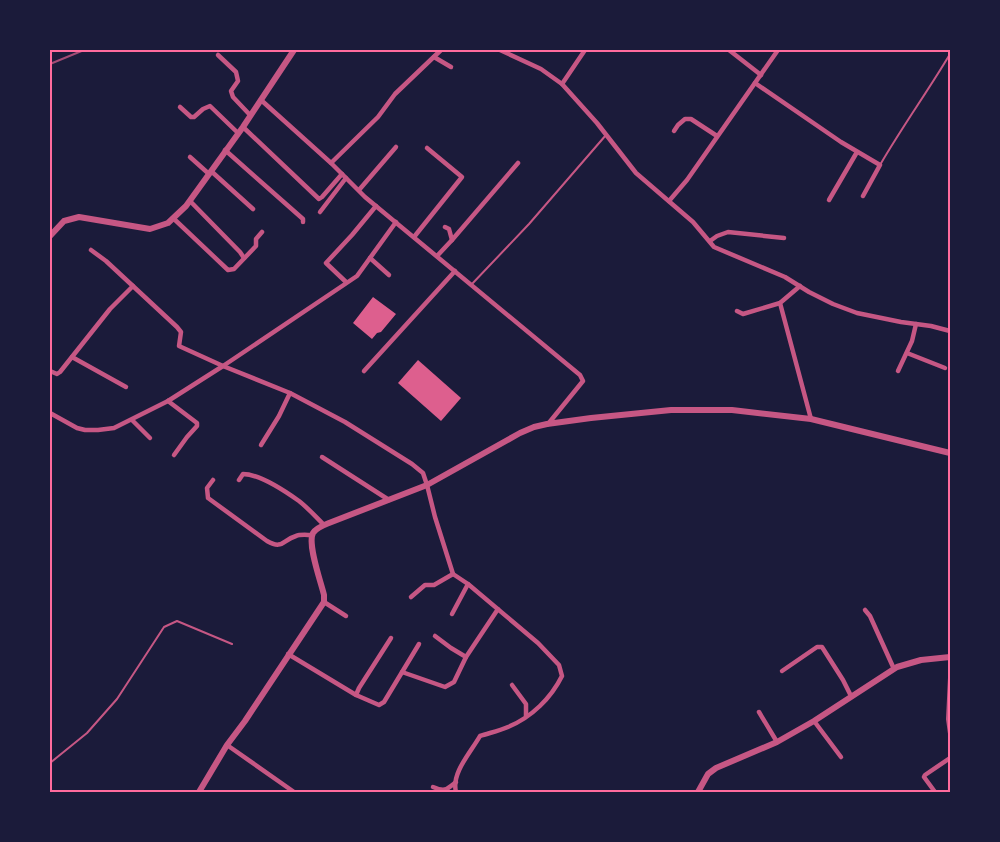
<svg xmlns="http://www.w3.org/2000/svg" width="1000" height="842" font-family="'Source Sans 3',sans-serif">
<rect width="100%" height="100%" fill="#1b1b3a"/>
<!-- building -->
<g fill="#dd5f8e">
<path d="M373,297L396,314L381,332L377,333L372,339L353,323Z"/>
<path d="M418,360L461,398L441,421L398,383Z"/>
</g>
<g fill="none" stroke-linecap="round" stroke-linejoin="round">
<!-- service -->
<g stroke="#c65784" stroke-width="2">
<path d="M880,165C902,127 928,91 950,54"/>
<path d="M471,285L529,224L606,135"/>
<path d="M950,657L947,719L950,741"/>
<path d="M50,763L87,733L117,699L164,627L177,621L232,644"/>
</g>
<!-- minor -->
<g stroke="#c65784" stroke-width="4.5">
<path d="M500,50L541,69L562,84L597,123L636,173L693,222L714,247L785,277L809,292L833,304L857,313L901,322L931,326L950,331"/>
<path d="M729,50L761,75"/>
<path d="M218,55L236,72L238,81L231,91L233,97L250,115"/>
<path d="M434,57L451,67"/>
<path d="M755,83L841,142L880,165L863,196"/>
<path d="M562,84L585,50"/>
<path d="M261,100L331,163L365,197L580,375L583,381L548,424"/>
<path d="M180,107L191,117H194L203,109L210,106L238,133"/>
<path d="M243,127L319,199L322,197L342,174"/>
<path d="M674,131L678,125L685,119H691L717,136"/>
<path d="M225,150L303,219V222"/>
<path d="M190,157L209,174"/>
<path d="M331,163L378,117L395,94L441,50"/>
<path d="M211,171L253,209"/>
<path d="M359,190L396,147"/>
<path d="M829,200L857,152"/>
<path d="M190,201L240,252L244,258"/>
<path d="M669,201L687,180L778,50"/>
<path d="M320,212L346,178"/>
<path d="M173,218L228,270L234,269L256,246V239L262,232"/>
<path d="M414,237L462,177L427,148"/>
<path d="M452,240L518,163"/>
<path d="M710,241L717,236L728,232L784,238"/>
<path d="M91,250L106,261L177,327L181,332L179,346L223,366L290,393L345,422L412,464L423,473L427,485L435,517L453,574L468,584L538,643L559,665L562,676C551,698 532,717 508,727C499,731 489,733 480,736C471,752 451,773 456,792"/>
<path d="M437,256L452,240L449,229L445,227"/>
<path d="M370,258L389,275"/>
<path d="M346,282L326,263L352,235L376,206"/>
<path d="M800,286L780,303L811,419"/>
<path d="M737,311L743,314L780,303"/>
<path d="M907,353L945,368"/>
<path d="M72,357L126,387"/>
<path d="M50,371L57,374L60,372L110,309L133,286"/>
<path d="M364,371L455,271"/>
<path d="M898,371L912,341L916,324"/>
<path d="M168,401L197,423V426L187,437L174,455"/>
<path d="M50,413L77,428L85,430H98L114,428L168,401L223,366L357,276L396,222"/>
<path d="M132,420L150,438"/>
<path d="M261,445L279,416L290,393"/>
<path d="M322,457L389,500"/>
<path d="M213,480L207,488L208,498L267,541C283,550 282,540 296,536C300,534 307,535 312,535"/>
<path d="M239,480L243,474C260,474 285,491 299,501C308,508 316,517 324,525"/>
<path d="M411,597L425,585H434L453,574"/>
<path d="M324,602L346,616"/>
<path d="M865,610L870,616L894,669"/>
<path d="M452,614L468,584"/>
<path d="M435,636L451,648L466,657"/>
<path d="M288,654L356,695L379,705L384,702L419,644"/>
<path d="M782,671L817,647H822L843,680L851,696"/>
<path d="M402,672L445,687L454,682L466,657L498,609"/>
<path d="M512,685L526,704V716"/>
<path d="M356,695L359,688L391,638"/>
<path d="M759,712L777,742"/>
<path d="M814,721L841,757"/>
<path d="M227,745L294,792"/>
<path d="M433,787C445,792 446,790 456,782"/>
<path d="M935,792L924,777L925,775L950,758"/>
</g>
<!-- tertiary -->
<g stroke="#c65784" stroke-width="6">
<path d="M50,236L64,221L79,217L150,229L168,223L186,206L243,127L294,50"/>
<path d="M199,792L227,745L245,721L324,602V595C321,582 307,544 313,533C316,528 324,525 329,523L427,485L520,433L534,427L547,424L591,418L671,410H732L811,419L950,453"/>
<path d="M698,792L708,774L716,768L777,742L814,721L897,667L921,660L950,657"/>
</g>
<!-- rail -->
<path stroke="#a44b75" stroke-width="2" d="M50,64L84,50"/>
</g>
<!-- border -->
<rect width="1000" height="842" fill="none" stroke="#1b1b3a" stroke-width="102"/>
<rect x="51" y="51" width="898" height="740" fill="none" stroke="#ff6b9d" stroke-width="2"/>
</svg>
